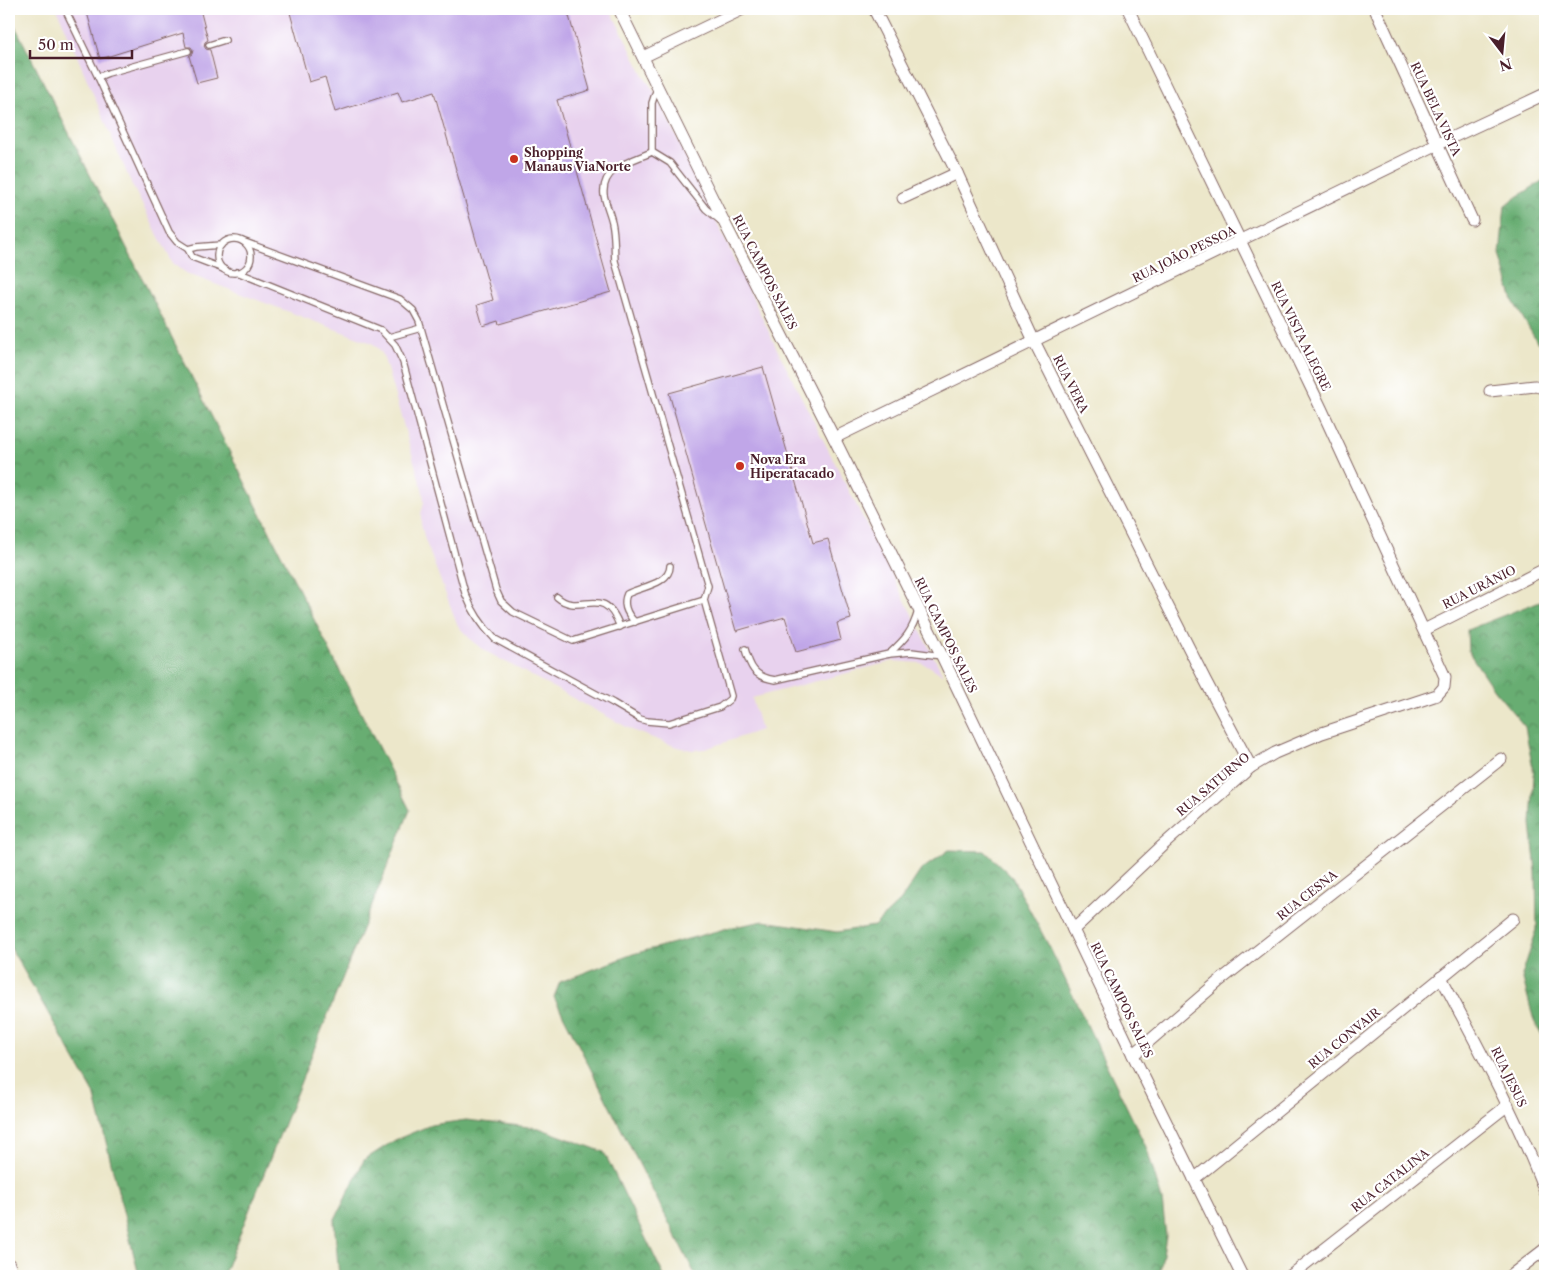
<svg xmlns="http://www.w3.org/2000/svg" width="1554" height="1285" font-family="'Libre Caslon Text',serif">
<defs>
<pattern id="forest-crowns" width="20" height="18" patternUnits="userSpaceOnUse" patternTransform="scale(1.25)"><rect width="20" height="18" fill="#68ad72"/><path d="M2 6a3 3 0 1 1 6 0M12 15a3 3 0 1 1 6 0" fill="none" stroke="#588c5e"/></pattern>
</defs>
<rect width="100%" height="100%" fill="#fff"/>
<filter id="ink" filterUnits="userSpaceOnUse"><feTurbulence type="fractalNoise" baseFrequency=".02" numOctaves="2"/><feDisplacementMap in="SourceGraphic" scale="10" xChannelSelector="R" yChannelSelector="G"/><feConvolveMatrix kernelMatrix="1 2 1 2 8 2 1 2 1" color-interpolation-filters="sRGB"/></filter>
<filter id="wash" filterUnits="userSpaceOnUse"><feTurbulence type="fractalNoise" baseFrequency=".0096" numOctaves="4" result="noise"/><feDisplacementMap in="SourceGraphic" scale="20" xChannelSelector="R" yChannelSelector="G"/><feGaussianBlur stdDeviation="1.12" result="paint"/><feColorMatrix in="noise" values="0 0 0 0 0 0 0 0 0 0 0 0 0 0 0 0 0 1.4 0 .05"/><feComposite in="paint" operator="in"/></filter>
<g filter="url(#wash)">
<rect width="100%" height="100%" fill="#ece7ca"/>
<!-- built -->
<path fill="#e8d2ee" d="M57,9H610L642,72L660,102L778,351L943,675L929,666L921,663L893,661L752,698L761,730L705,749L692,750L677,747L634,731L487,652L473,642L458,626L425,540L421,524V514L424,502L423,492L383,355L379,349L372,343L188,274L173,264L131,183Z"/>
<!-- forest -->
<g fill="url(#forest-crowns)" stroke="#59664e">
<path d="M9,18H11L410,810L223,1276H139L94,1093L9,945Z"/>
<path d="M1545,179V346L1537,342L1513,301L1500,254L1505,205Z"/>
<path d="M1545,599V1042L1534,1021L1522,975L1537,929L1536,872L1531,823L1534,775L1525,727L1494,690L1468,651L1467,630Z"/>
<path d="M949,850L985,851L1012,877L1050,948L1147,1149L1162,1200L1166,1236L1160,1272L1156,1276H696L554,997L560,982L633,954L728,928L764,921L837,932L874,926L901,900L921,870Z"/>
<path d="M466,1120L539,1128L604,1152L664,1276H339L334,1221L364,1160L395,1140L431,1125Z"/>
</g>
<g id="blocks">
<!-- building -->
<g fill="#c0a6e8">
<path d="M86,9H200L208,40L205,42L204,46L206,49L210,50L217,78L197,83L189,56L192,54L193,50L191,47H186L183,33L100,59Z"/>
<path d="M289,9H567L590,90L557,100L611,292L500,324L499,321L483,326L477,305L493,300L434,92L402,102L398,92L335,112L325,77L309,82Z"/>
<path d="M763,367L813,543L828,539L851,619L837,623L841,640L796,652L785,617L736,631L669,393Z"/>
</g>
</g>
</g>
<g filter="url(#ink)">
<use href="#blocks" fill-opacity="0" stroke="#836563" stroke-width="1"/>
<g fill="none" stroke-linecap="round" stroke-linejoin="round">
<defs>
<g id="service">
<path d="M65,9L98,77L169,232L177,242L188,249L192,257L226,270"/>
<path d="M209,45L225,40"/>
<path d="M98,77L108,73L188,51"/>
<path d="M657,88L652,103V152L670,163L706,209L722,222"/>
<circle cx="234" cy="256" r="17"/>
<path d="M242,241L400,299L413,310L419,321L496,590L501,601L513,612L573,641L704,600"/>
<path d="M188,249L196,247L221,245"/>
<path d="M237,272L381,330L395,345L403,362L465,593C472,611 481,625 495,639L613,703L640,719L647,721L669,723L720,707L730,699L731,696L704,600L708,586L615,261C614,248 615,234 612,222C610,213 606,205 604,195C601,167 632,161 652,152"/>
<path d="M389,337L421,328"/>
<path d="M557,597C581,618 603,581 620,627"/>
<path d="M635,622C627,614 622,605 627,594C640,587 670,584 670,566"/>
<path d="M745,649C750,667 754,677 775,680L889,654L911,652L942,656"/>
<path d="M889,654C905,639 912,632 918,611"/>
</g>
<g id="minor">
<path d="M619,9L725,224L834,438L942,656L1133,1055L1242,1276"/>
<path d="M874,9L957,173L1034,341L1205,680L1251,767"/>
<path d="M1375,9L1472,220"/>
<path d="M643,57L743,9"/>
<path d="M903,198L957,173"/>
<path d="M1490,391L1535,386L1545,388"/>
<path d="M834,438L1438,144L1545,94"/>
<path d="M1424,630L1545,569"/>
<path d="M1073,930L1162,846L1251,767L1275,753L1322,733L1437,695L1444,687L1445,677L1321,408L1128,9"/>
<path d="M1441,977C1478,1047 1517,1117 1545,1192"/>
<path d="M1133,1055L1218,982L1501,759"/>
<path d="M1194,1179L1513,919"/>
<path d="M9,1264L12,1276"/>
<path d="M1290,1276L1508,1105"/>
<path d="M1510,1276L1545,1249"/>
</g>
</defs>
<!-- service casing -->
<use href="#service" stroke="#836563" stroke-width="8"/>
<!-- minor casing -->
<use href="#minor" stroke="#836563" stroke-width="13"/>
<!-- service -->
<use href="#service" stroke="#fff" stroke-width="5.5"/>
<!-- minor -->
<use href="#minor" stroke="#fff" stroke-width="11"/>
</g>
</g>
<!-- markers -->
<g fill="#c8321e" stroke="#fff" stroke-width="2">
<circle cx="514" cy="159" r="5"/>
<circle cx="740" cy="466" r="5"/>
</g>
<g text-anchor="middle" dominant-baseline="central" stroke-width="4.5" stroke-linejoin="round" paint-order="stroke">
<!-- street labels -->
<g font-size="12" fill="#4a1f2b" stroke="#fff">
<text transform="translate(1436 109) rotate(65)">RUA BELA VISTA</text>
<text transform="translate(1184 254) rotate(-26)">RUA JOÃO PESSOA</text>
<text transform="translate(765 272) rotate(63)">RUA CAMPOS SALES</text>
<text transform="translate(1301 336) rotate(64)">RUA VISTA ALEGRE</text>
<text transform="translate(1071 384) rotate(63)">RUA VERA</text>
<text transform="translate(1479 587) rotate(-27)">RUA URÂNIO</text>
<text transform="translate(946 635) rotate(64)">RUA CAMPOS SALES</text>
<text transform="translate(1213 784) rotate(-40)">RUA SATURNO</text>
<text transform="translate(1307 895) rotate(-38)">RUA CESNA</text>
<text transform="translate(1122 1000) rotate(64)">RUA CAMPOS SALES</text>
<text transform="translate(1344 1038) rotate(-39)">RUA CONVAIR</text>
<text transform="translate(1509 1077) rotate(64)">RUA JESUS</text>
<text transform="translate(1390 1180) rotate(-38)">RUA CATALINA</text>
</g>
<!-- poi labels -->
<g font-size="12" font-weight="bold" fill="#4a1f2b" stroke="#fff" text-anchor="start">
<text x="524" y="152">Shopping<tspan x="524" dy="14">Manaus ViaNorte</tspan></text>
<text x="750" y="459">Nova Era<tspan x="750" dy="14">Hiperatacado</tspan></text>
</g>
</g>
<!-- margin -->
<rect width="1554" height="1285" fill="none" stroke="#fff" stroke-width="30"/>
<!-- north arrow -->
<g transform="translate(1502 52) rotate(164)" stroke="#ffffff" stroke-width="4" paint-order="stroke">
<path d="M0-4L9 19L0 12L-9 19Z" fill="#4a1f2b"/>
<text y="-8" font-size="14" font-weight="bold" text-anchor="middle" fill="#4a1f2b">N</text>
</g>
<!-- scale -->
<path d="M30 50v8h102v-8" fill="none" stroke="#4a1f2b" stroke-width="2.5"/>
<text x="38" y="50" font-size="15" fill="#4a1f2b" stroke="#ffffff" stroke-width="4" paint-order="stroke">50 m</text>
</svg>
